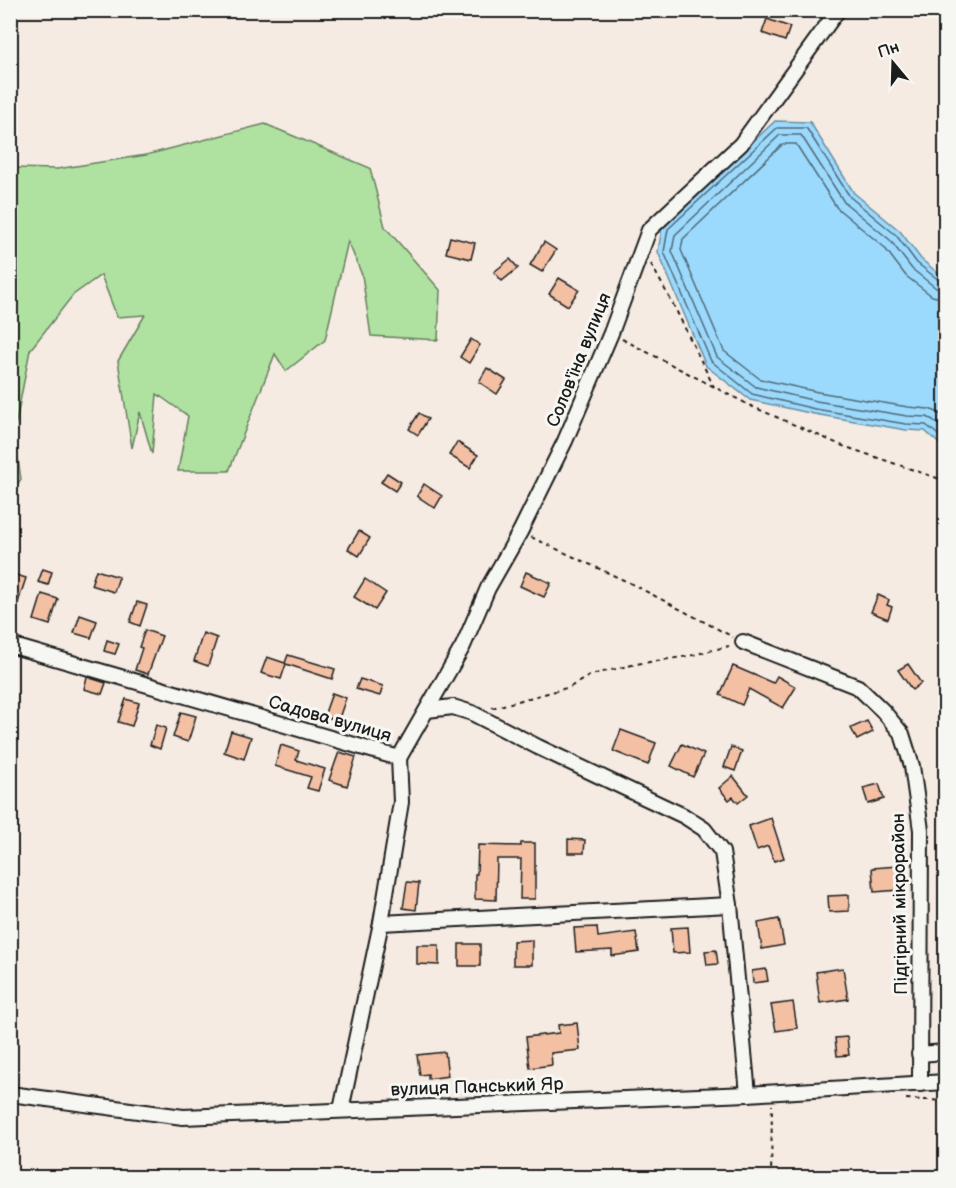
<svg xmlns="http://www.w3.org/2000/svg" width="956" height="1188" font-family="'Balsamiq Sans',sans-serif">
<rect width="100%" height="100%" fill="#f5ebe2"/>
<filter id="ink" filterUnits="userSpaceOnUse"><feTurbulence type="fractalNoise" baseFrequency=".0167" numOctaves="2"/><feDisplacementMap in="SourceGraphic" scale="12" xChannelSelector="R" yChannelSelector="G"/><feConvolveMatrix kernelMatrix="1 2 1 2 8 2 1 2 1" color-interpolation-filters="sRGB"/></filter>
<g filter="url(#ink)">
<!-- green -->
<path fill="#afe1a1" stroke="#667e5e" stroke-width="1.5" d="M265,124L370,168L385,227L440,290L438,340L371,336L362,275L348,241L325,340L286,371L275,354L229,471H178L188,416L157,394L152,454L140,412L132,448L118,361L145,315L117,317L101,275L73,295L30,350L14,433L21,479L11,493V168L57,169L146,155Z"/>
<!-- water -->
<path fill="#9cdafd" stroke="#698ea3" stroke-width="1.5" d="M775,121L810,122L854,193L900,231L921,259L945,279V449L925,431L906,430L814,414L750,400L706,366L658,252L662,227Z"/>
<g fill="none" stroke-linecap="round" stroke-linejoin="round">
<!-- shore -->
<g stroke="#4f6876" stroke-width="1.5">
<path d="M946,283L940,281L917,263L896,235L850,197L807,129L805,128H777L668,229L664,252L711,361L752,394L815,409L906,424L926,425L946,441"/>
<path d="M946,290L936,288L912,269L890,240L844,202L801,135H780L675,235L672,251L717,357L756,387L816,401L907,416L927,417L933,420L946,431"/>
<path d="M946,299L932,296L906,276L884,247L837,208L796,144H783L683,239L681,250L724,351L760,379L818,392L908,407L929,409L937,412L946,419"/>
</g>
</g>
<!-- building -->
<g fill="#f3c0a4" stroke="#1c1c1c" stroke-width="1.5">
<path d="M767,19L790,27L785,41L762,33Z"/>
<path d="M450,237L475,243L471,259L446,253Z"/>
<path d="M544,242L556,250L542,272L530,265Z"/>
<path d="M510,259L518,268L502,281L494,272Z"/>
<path d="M559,278L579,290L568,306L549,294Z"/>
<path d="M471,339L480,345L469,363L460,357Z"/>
<path d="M487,368L506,380L497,394L479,382Z"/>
<path d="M419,413L428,419L418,435L409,429Z"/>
<path d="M457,442L478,455L470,468L449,455Z"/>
<path d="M387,473L401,482L395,491L381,482Z"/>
<path d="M424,484L442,496L435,508L417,496Z"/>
<path d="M359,531L370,538L359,556L348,549Z"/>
<path d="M43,569L52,572L48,585L38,582Z"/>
<path d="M96,570L119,577L114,592L91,585Z"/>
<path d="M526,572L551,583L544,597L520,586Z"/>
<path d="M10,573L26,578L13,618L10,617Z"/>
<path d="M365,579L386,593L375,610L354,597Z"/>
<path d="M42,594L58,599L50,625L34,620Z"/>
<path d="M878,595L889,600L887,605L892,607L888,619L871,612Z"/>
<path d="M137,602L147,605L140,626L130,622Z"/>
<path d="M80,615L97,621L91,638L74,633Z"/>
<path d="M145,630L162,636L148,674L135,670L142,648L139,647Z"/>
<path d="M203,633L217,638L208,666L194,661Z"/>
<path d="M107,640L119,644L115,654L104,651Z"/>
<path d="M288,655L335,669L332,679L286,664L281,679L261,673L267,657L285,663Z"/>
<path d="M908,664L921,683L912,690L898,670Z"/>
<path d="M733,666L773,683L777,676L796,687L783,708L749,689L742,705L720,695Z"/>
<path d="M87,677L106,683L102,694L84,689Z"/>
<path d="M360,679L383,686L380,696L356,689Z"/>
<path d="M332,693L346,698L338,721L324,716Z"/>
<path d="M126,699L139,703L132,726L118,722Z"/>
<path d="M181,712L196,716L188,742L173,737Z"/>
<path d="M867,721L873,732L857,740L851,728Z"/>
<path d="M156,725L166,728L160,749L150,745Z"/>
<path d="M621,730L656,743L648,765L613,751Z"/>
<path d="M231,731L251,737L244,759L224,752Z"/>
<path d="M682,744L704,754L693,777L671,766Z"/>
<path d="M281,745L299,751L296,760L325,769L318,791L307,788L311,777L275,766Z"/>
<path d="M731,747L742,751L735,771L724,767Z"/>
<path d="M339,752L356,757L347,786L329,780Z"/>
<path d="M733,776L748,795L738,803L733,797L729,800L719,788Z"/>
<path d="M879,784L884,799L868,804L863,788Z"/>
<path d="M771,818L784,858L774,861L768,846L757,850L749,826Z"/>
<path d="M568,839L585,840L584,853H568Z"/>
<path d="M521,843H535V899H520L521,859H497L496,900L475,899V874H477L478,845L521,846Z"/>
<path d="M898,866L900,890L874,892L872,868Z"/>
<path d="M407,882L419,883L416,910L403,908Z"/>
<path d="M849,895V911L829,912L828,896Z"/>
<path d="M779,919L784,945L762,949L758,923Z"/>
<path d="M597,927L598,937L636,932L639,952L612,956V950L576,952L574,928Z"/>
<path d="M688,927L690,952L673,953L671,928Z"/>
<path d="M532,940V965H513V941Z"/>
<rect x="459" y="944" width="21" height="22"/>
<path d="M417,945H439V965L417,964Z"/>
<path d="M716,950L718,964L707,965L705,951Z"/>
<path d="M843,968L848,999L820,1003L816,972Z"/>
<path d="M766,969L768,981L753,983L752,971Z"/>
<path d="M793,1002L797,1028L776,1031L771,1005Z"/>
<path d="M577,1023L580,1050L551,1053L552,1065L530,1068L526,1037L559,1033L558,1025Z"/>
<path d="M847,1037L849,1055L837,1056L835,1038Z"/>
<path d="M445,1052L448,1076L428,1079V1074L420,1075L417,1055Z"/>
</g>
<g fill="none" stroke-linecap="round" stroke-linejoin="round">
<defs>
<g id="minor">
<path d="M743,642L858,687L883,711L902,734L912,766L921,830L920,1084"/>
<path d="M10,645L399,758L401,802L381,923L341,1110"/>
<path d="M427,710L453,707L472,713L538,747L684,816L704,829L722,852L730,905L748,1094"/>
<path d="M399,758L463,646L488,588L520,532L565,441L611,333L649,230L741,144L838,10"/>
<path d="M381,923L730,905"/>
<path d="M919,1054L946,1052"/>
<path d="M10,1094L183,1117L748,1094L946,1082"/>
</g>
</defs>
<!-- minor casing -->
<use href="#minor" stroke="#1c1c1c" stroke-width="18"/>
<!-- path -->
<g stroke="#1c1c1c" stroke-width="2" stroke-dasharray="4.5 4.5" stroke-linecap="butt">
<path d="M651,264L674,306L714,387"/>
<path d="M622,339L751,406L843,446L946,481"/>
<path d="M531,537L632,584L733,637"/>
<path d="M492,708L570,687L591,675L636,664L689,656L729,646"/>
<path d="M906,1099L946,1101"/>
<path d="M771,1178L772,1105"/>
</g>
<!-- minor -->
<use href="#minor" stroke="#f6f6f2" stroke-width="14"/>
</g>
</g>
<g text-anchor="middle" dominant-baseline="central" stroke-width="6" stroke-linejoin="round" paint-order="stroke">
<!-- street labels -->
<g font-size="18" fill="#1c1c1c" stroke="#f6f6f2">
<text transform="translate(579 360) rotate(-68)">Солов'їна вулиця</text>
<text transform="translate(330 719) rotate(16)">Садова вулиця</text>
<text transform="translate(900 904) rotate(-91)">Підгірний мікрорайон</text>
<text transform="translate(477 1087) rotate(-2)">вулиця Панський Яр</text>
</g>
</g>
<!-- margin -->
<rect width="956" height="1188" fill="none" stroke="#f6f6f2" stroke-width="36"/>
<rect x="18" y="18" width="920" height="1152" fill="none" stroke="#1c1c1c" stroke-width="2" filter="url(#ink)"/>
<!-- north arrow -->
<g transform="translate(893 63) rotate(341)" stroke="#f6f6f2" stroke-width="4.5" paint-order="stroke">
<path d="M0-4.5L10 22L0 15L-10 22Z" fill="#1c1c1c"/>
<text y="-9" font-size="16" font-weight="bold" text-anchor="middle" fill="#1c1c1c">Пн</text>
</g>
</svg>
